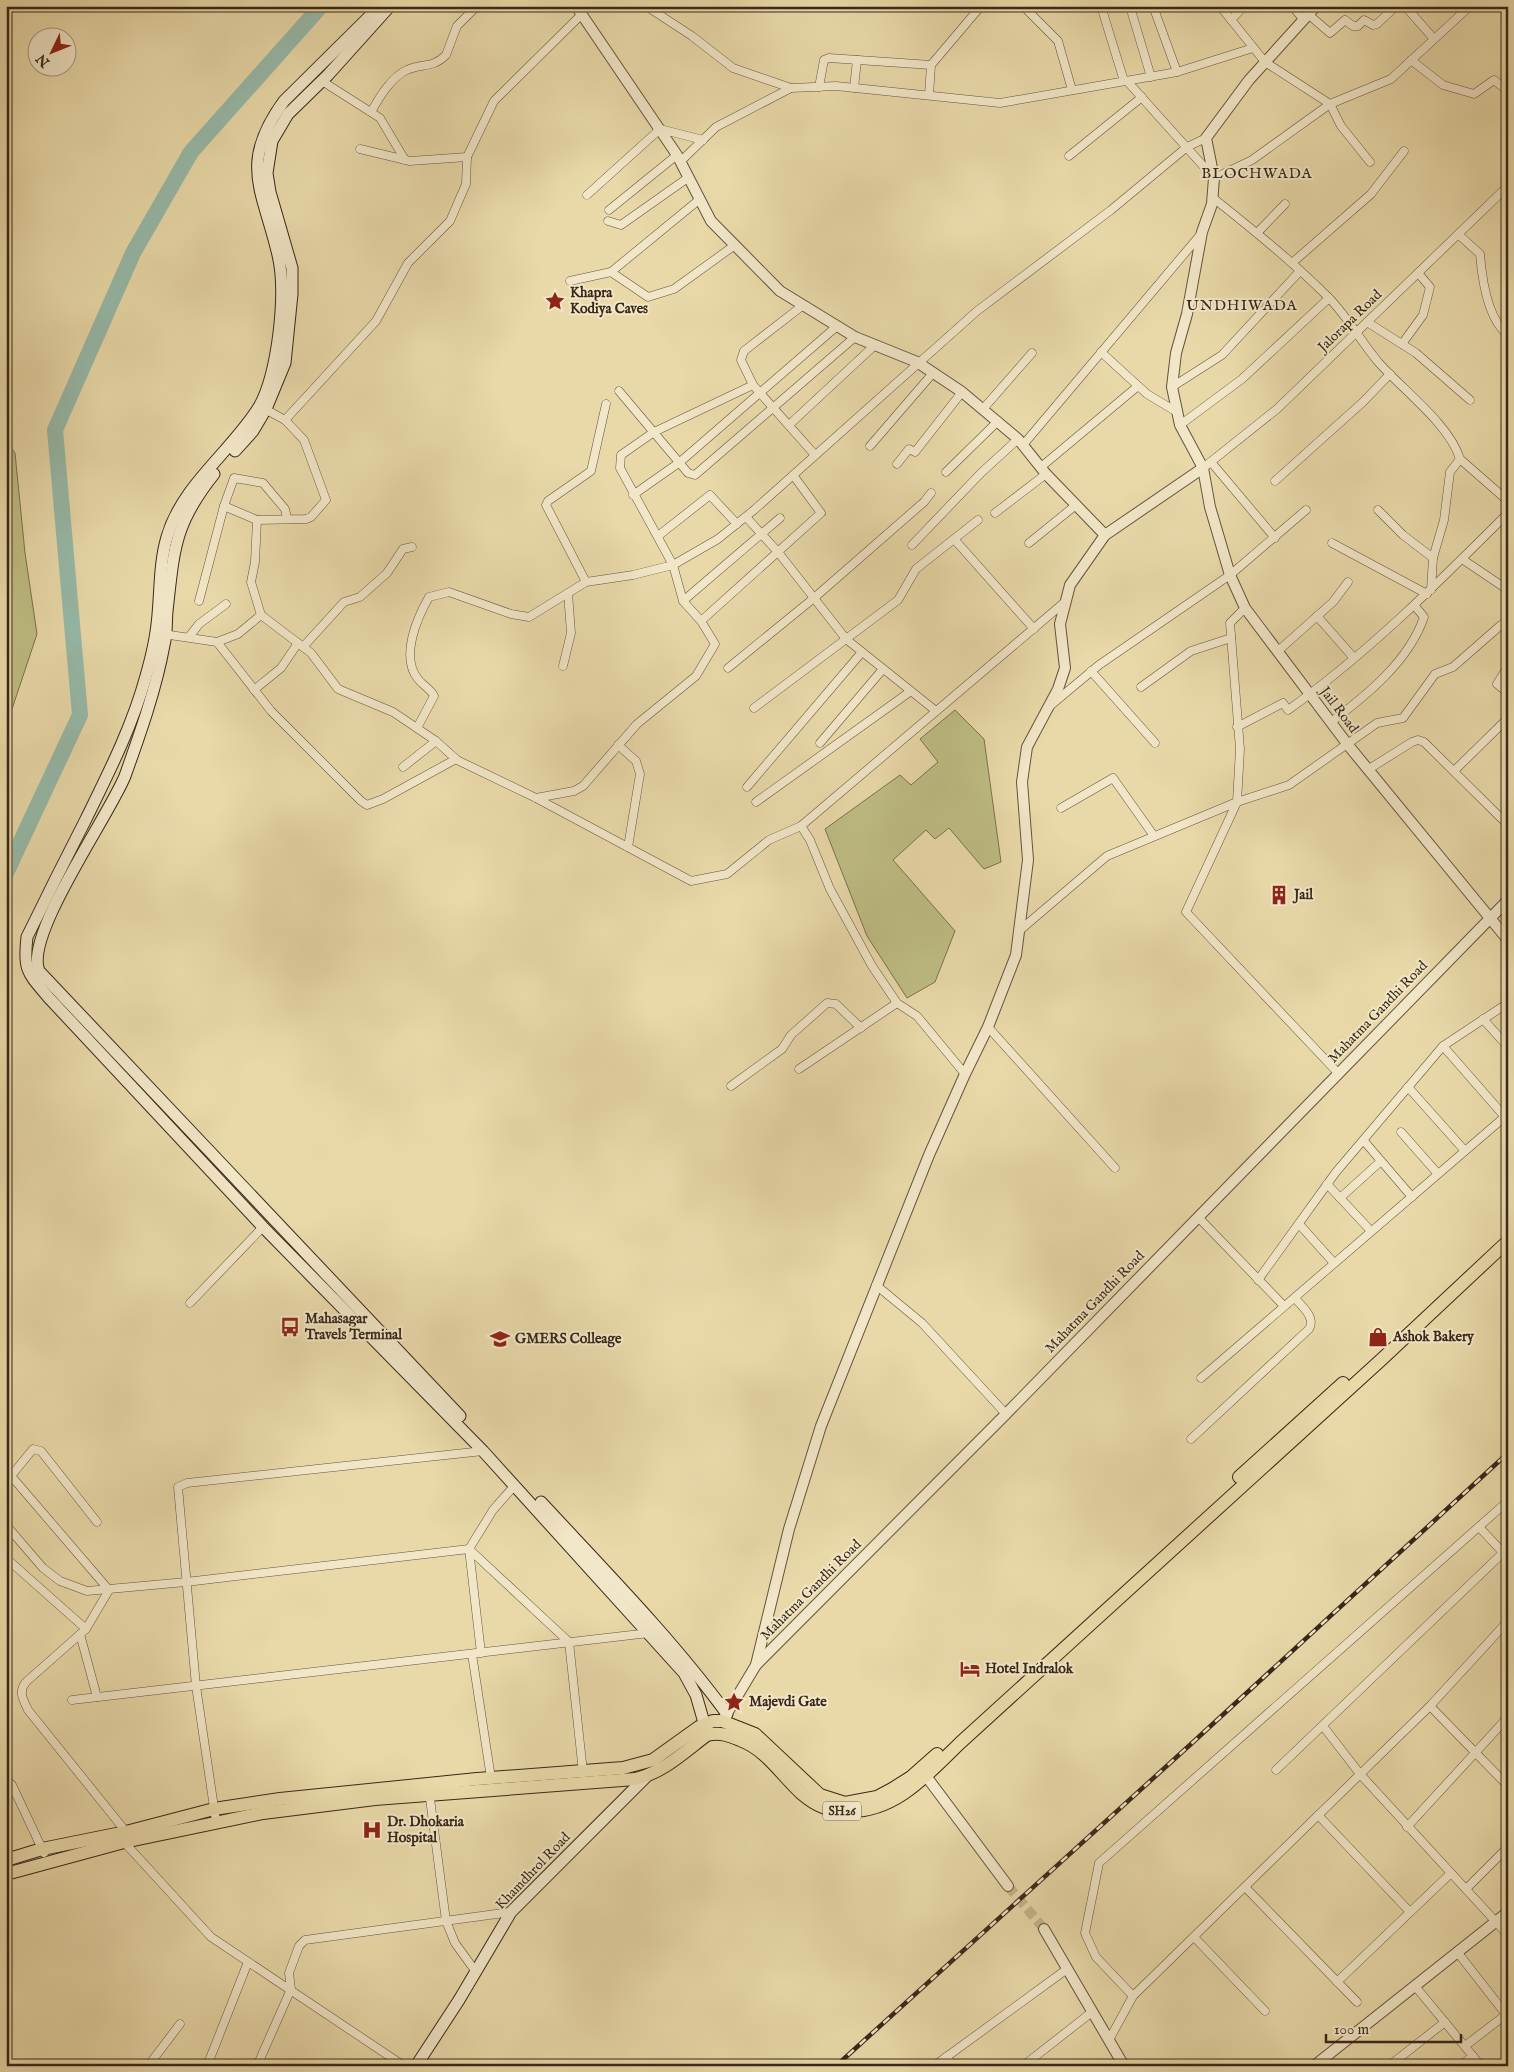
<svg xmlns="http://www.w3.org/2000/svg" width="1514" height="2072" font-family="'IM FELL English',serif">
<rect width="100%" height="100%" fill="#e9d9a9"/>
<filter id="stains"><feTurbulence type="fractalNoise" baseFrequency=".004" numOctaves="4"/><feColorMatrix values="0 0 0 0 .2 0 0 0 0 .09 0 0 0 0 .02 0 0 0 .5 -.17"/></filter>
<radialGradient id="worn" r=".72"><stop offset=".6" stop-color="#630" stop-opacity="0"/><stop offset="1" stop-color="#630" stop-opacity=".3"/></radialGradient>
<!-- green -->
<g fill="#bebd83" stroke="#7b724e">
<path d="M6,440L15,453L25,553L37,634L6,727Z"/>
<path d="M955,710L984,739L1001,862L984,869L949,828L935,839L926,830L893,860L955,931L935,982L907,998L867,936L825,829L900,775L911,785L938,762L920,739Z"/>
</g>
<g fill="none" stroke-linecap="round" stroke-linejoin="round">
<!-- river -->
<path stroke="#97baaa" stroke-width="16" d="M6,873L80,715L55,430L133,253L191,152L321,6"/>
<!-- tertiary-tunnel -->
<path stroke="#c6b68c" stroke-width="10" stroke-dasharray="10 5" stroke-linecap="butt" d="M1008,1886L1044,1929"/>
<defs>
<g id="minor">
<path d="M646,6L692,36L733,68L791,88"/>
<path d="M1023,6L1058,41L1072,90"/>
<path d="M1101,6L1124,81"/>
<path d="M1153,6L1177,72"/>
<path d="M1220,6L1265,62L1330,104L1391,79L1470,6"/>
<path d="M1292,6L1304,20"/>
<path d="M1405,6L1434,39"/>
<path d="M1131,10L1151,77"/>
<path d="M1308,14L1330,33L1345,20L1353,26H1358L1364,20L1373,25L1377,24L1396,6"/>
<path d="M1231,20L1244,6"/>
<path d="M1411,60L1443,85L1474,94L1494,80L1508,91"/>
<path d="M322,81L380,118L405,160"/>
<path d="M1127,81L1214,178L1252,160L1330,104L1341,126L1370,162"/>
<path d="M819,87L824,60L829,58L931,65"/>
<path d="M854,88L857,60"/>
<path d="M929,95L931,65L981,6"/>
<path d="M371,112C379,98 391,77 407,70C421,63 432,69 446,55L457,26L477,6"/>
<path d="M360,149L410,161L467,157"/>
<path d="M1069,156L1142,97"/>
<path d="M681,161L716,127L791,88L836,86L1000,103L1177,72L1253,48"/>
<path d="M587,195L660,129L703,140"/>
<path d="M1212,197C1252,229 1292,261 1328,297C1348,317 1361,342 1379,363C1403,390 1450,425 1460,459L1508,501"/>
<path d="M609,210L677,155"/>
<path d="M608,221L621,225L689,177"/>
<path d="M1257,233L1285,204"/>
<path d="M1458,234L1480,254C1482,279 1487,319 1508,335"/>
<path d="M1292,263L1371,194L1404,151"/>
<path d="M611,272L700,199"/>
<path d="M570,281L611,272L648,297L674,289L735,245"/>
<path d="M802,306L744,351L741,360L753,385L815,455"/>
<path d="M1367,322L1416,353L1470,400"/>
<path d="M1402,344L1423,315L1430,287L1418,273"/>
<path d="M1101,352L1147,394L1177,412"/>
<path d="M1172,387L1222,355L1300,271"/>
<path d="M619,391L688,473L695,475L855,337"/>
<path d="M983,409L1032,353"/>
<path d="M285,420L376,321L408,263L450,221L466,184L467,157L494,101L581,15"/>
<path d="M789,425L875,345"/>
<path d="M1180,425L1242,379L1329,298"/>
<path d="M1023,445L1201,234"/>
<path d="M870,446L933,373"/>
<path d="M1211,462L1275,538"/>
<path d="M897,464L909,449L915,452L962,392"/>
<path d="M1041,467L1138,386"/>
<path d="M1203,468L1277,409L1508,186"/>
<path d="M946,472L998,421"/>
<path d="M1275,481L1363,402L1390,374"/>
<path d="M633,495L680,462L836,327"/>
<path d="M224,506L257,520L255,562L251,582L261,615"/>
<path d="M1378,510L1403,535L1433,558"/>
<path d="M995,513L1046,474"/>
<path d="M746,517L778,552L846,639L936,711"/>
<path d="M257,520L306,519L311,517L326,500L304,440L285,420L263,408"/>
<path d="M658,536L710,495L737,524"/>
<path d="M954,539L1034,629"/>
<path d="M1029,543L1076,505"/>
<path d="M1332,543L1427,594"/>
<path d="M912,545L981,473L1018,439"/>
<path d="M1462,559L1508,590"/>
<path d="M586,582L546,505L548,501L591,471L606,404"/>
<path d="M1431,590L1433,558L1444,520L1450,472L1460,459"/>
<path d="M199,601L224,506L234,478L263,483L285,509L287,518"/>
<path d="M683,601L780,518"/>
<path d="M1245,608L1230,623L1240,749L1237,802L1186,912L1338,1073"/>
<path d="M1317,616L1353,657"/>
<path d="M701,621L821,513L793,475"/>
<path d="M163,634L217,642L271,711L361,801L367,805L383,799L456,759"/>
<path d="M189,637L199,624L226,604"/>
<path d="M217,642L238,634L261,615L311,653L338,689L393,712L436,741L457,760L536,798L691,881L727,874L769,840L801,826L1066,601"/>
<path d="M303,647L344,602L360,597L387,573L403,549L412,547"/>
<path d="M1278,651L1333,602L1348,582"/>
<path d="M563,666L571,633L568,593"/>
<path d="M1508,666L1497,684L1508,693"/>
<path d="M728,668L814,598L924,502L931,493"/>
<path d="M1091,671L1155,743"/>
<path d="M1141,687L1191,651L1231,638"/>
<path d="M254,690L281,668L298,643"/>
<path d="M1050,706L1099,665L1230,575L1306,510"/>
<path d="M754,708L898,600L916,569L978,520"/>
<path d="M1331,722C1367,695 1409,661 1424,617L1414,605"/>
<path d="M1237,727L1283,703L1288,710C1368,653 1439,582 1508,513"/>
<path d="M417,728L434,696C430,688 423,686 418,679C400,657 417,618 429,597L449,592L511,614L529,617L586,582L633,575L673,565L718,539L754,510L977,311L1111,210L1187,147L1206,138"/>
<path d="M820,743L883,669"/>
<path d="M618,745L636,761L640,774L628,847"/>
<path d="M403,767L436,741"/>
<path d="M1369,769L1412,742L1418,740L1424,742L1508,825"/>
<path d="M1454,771L1508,718"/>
<path d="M747,787L862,652"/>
<path d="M536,798L574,791L583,786L637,724L696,676L715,644L701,621L683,601L673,565L620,468L621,455L654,432L753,385"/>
<path d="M756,802L911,691"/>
<path d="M1061,808L1113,778L1154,836"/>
<path d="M801,826L810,840L830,889L872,966L897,1003L917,1016L965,1074"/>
<path d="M1019,931L1107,856L1237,802L1289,785L1377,723L1403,718L1435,674L1453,667L1501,625"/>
<path d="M1483,1019L1508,1047"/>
<path d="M988,1027L1115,1168"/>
<path d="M1443,1046L1505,1117"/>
<path d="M799,1069L897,1003"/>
<path d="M731,1086L782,1049L791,1035L827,1003L836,1004L861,1028"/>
<path d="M1408,1087L1465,1151"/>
<path d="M1401,1132L1438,1174"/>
<path d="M1364,1141L1412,1197"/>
<path d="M1327,1184L1371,1231"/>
<path d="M1340,1198L1381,1161"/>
<path d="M1198,1217L1284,1306"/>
<path d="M1299,1224L1334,1263"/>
<path d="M1258,1280L1336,1172L1443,1046L1508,1003"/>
<path d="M876,1285L922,1323L1006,1414"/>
<path d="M190,1303L263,1227"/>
<path d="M1201,1378L1508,1114"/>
<path d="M1191,1439L1309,1329C1316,1317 1302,1307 1295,1298"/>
<path d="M6,1470L109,1590L86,1629L26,1682C18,1692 23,1699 28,1710L127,1833"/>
<path d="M11,1476L33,1449L41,1451L97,1522"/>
<path d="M515,1485L493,1510L469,1549L569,1642L583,1772"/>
<path d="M6,1525L43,1568L60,1581L87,1591L186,1582L469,1549L481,1653"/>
<path d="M1479,1527L1508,1558"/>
<path d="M6,1558L86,1629"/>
<path d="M80,1634L97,1697"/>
<path d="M472,1654L491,1778"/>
<path d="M72,1700L649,1633"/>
<path d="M1430,1706L1508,1786"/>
<path d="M1323,1726L1360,1774L1508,1935"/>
<path d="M1276,1770L1508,1548"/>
<path d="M6,1779L12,1785L44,1853"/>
<path d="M429,1791L446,1921L455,1943L476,1972"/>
<path d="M1318,1815L1410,1912"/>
<path d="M216,1821L196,1686L178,1487L187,1483L483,1451"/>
<path d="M1407,1827L1508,1717"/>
<path d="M124,1842L211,1937L404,2066"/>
<path d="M1245,1887L1357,2002"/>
<path d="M1466,1889L1508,1847"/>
<path d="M1194,1937L1265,2011"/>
<path d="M1458,1953L1508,2017"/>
<path d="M1337,1982L1451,1873"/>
<path d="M1415,1986L1481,2066"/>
<path d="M1133,1996L1430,1706L1508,1621"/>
<path d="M1109,2040L1133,1996L1096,1957L1085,1933L1099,1863L1508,1501"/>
<path d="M1465,2046L1508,2013"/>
<path d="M946,2057L954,2066"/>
<path d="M148,2066L180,2024"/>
<path d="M207,2066L248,1962"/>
<path d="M257,2066L291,1989L289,1973L299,1946L305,1940L511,1912"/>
<path d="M934,2066L1067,1969"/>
<path d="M1023,2066L1092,2012"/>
<path d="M1389,2066L1445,2022"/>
<path d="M1460,2066L1473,2056"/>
</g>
<g id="tertiary">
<path d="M576,6L677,155L711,221L780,291L855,337L917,362L962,392L1018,439L1046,474L1105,535"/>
<path d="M1316,6L1249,80L1206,138L1214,178L1212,204L1202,232L1187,314L1176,353L1172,387L1180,425L1203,468L1210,507L1230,575L1245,608L1348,745L1508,940"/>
<path d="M756,1665L789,1529L821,1426L929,1155L965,1074L988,1027L1016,955L1028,860L1022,782L1027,747L1058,689L1065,668L1060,624L1070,585L1105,535L1203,468"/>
<path d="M723,1720L756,1665L1006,1414L1508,900"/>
<path d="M926,1776L1008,1886"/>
<path d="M1044,1929L1124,2066"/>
<path d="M1314,2066L1508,1912"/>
</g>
<g id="secondary">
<path d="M380,6L284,101C238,164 263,190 278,255C284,280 282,308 279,333C276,357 271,386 259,407C231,452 182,485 167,537C158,567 161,601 156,632C154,646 150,662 146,676C132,727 109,772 86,819C66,858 46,898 27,937C23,971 28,973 49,998L263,1227L483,1451L684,1673L696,1695L707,1733"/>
<path d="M235,451L253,431L266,409L285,363L292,294V268L270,192L267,173L272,141L288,114L328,75L390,6"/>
<path d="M214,474C174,524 174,549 167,611C166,622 167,634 164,645C156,689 140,734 125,776C109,816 24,935 39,971L460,1416"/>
<path d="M541,1502C605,1571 672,1639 727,1714"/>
<path d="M416,2066L459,2000L511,1912L649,1774"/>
</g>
<g id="primary">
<path d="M1239,1477L1343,1383"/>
<path d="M6,1860L42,1849L126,1832L214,1809L280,1799L477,1779L623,1768L653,1760L699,1727L713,1721H722L755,1734L820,1795L845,1803L877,1797L892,1789L911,1777L937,1754"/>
<path d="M6,1874L124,1842L263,1813L375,1799L635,1779C663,1773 685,1751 707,1735C720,1732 728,1735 740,1740C767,1750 781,1775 802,1794C816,1806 828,1811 847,1811C895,1813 928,1774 960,1743L1382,1359L1508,1241"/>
</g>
</defs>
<!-- minor casing -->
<use href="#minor" stroke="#64543d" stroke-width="9"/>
<!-- tertiary casing -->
<use href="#tertiary" stroke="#64543d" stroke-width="12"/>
<!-- secondary casing -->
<use href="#secondary" stroke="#382819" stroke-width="13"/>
<!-- primary casing -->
<use href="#primary" stroke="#382819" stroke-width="14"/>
<!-- minor -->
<use href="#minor" stroke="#f1e6c7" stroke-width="8"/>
<!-- tertiary -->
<use href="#tertiary" stroke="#f1e6c7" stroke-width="10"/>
<!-- secondary -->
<use href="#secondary" stroke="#f1e6c7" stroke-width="11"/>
<!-- primary -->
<use href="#primary" stroke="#e9d9a9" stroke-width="12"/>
<defs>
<path id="rail" d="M836,2066L1191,1744L1508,1453"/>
</defs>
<!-- rail casing -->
<use href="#rail" stroke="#382819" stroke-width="4.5"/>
<!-- rail -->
<use href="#rail" stroke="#f1e6c7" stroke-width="2.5" stroke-dasharray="8" stroke-linecap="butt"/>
</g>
<!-- icons -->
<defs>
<symbol id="sight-bare" viewBox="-9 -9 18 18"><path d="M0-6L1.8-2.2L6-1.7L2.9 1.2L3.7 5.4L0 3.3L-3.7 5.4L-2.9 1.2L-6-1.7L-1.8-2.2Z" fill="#8f2418" stroke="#f1e6c7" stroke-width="2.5" paint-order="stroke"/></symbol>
<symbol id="building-bare" viewBox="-9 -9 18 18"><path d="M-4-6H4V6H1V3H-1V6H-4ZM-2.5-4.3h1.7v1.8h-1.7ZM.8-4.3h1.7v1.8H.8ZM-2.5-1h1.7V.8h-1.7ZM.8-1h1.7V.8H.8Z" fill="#8f2418" stroke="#f1e6c7" stroke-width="2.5" paint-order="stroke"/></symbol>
<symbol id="bus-bare" viewBox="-9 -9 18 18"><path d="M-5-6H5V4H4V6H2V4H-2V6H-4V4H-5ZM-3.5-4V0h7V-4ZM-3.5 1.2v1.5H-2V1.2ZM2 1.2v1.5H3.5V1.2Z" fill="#8f2418" stroke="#f1e6c7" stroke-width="2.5" paint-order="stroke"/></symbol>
<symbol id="shop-bare" viewBox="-9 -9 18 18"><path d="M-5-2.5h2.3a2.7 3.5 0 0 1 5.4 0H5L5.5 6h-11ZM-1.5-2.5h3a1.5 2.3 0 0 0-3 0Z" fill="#8f2418" stroke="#f1e6c7" stroke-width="2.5" paint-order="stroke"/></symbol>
<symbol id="university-bare" viewBox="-9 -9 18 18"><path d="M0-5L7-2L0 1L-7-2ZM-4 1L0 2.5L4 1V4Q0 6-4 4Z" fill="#8f2418" stroke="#f1e6c7" stroke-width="2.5" paint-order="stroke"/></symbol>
<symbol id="hotel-bare" viewBox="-9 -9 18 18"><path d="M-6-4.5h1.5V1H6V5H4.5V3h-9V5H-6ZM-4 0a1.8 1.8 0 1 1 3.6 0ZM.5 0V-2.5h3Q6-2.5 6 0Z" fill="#8f2418" stroke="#f1e6c7" stroke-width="2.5" paint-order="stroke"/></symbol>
<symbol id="hospital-bare" viewBox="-9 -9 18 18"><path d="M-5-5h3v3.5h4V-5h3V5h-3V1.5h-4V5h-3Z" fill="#8f2418" stroke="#f1e6c7" stroke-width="2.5" paint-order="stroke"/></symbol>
</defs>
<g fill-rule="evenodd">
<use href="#sight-bare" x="541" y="287" width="28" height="28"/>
<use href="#building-bare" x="1265" y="881" width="28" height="28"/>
<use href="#bus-bare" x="276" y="1313" width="28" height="28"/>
<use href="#shop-bare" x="1364" y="1323" width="28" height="28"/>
<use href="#university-bare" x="486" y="1325" width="28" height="28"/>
<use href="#hotel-bare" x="956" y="1655" width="28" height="28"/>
<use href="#sight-bare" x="720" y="1688" width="28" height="28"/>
<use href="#hospital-bare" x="358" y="1816" width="28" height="28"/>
</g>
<g text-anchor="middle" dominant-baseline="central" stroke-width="4" stroke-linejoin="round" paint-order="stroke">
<!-- shield labels -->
<rect fill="#f1e6c7" stroke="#70614d" stroke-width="1" x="823" y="1801.5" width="38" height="19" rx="4"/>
<g font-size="12" font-weight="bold" fill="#382819">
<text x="842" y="1811">SH26</text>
</g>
<!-- poi labels -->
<g font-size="14" font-weight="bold" fill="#382819" stroke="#f1e6c7" text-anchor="start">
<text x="570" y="293">Khapra<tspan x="570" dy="16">Kodiya Caves</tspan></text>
<text x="1294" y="895">Jail</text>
<text x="305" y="1319">Mahasagar<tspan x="305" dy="16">Travels Terminal</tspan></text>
<text x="1393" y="1337">Ashok Bakery</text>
<text x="515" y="1339">GMERS Colleage</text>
<text x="985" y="1669">Hotel Indralok</text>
<text x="749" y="1702">Majevdi Gate</text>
<text x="387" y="1822">Dr. Dhokaria<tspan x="387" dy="16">Hospital</tspan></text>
</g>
<!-- street labels -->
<g font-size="14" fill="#382819" stroke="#f1e6c7">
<text transform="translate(1350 321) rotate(-44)">Jalorapa Road</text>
<text transform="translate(1339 710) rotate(53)">Jail Road</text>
<text transform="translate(1378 1012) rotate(-46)">Mahatma Gandhi Road</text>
<text transform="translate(1095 1302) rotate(-46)">Mahatma Gandhi Road</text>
<text transform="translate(811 1590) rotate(-45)">Mahatma Gandhi Road</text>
<text transform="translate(533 1871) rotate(-46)">Khamdhrol Road</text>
</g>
<!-- neighbourhood labels -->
<g font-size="15" letter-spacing="1" fill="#382819" stroke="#f1e6c7">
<text x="1257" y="173">BLOCHWADA</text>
<text x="1242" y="305">UNDHIWADA</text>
</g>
</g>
<!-- margin -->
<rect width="1514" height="2072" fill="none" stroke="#e9d9a9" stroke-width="25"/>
<rect x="8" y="8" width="1499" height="2057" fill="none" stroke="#382819" stroke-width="2.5"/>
<rect x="12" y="12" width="1489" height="2047" fill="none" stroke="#382819"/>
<!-- north arrow -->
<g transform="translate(52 52) rotate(227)"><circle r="24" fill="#f1e6c7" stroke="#a79a81"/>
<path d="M0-4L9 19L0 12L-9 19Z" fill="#8f2418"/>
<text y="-8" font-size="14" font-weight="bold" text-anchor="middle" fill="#382819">N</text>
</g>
<!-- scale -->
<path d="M1326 2034v8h135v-8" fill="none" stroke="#382819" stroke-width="2.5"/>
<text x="1334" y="2034" font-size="15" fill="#382819" stroke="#f1e6c7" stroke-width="4" paint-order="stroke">100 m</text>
<rect width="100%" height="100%" filter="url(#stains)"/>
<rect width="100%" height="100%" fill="url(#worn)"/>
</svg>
